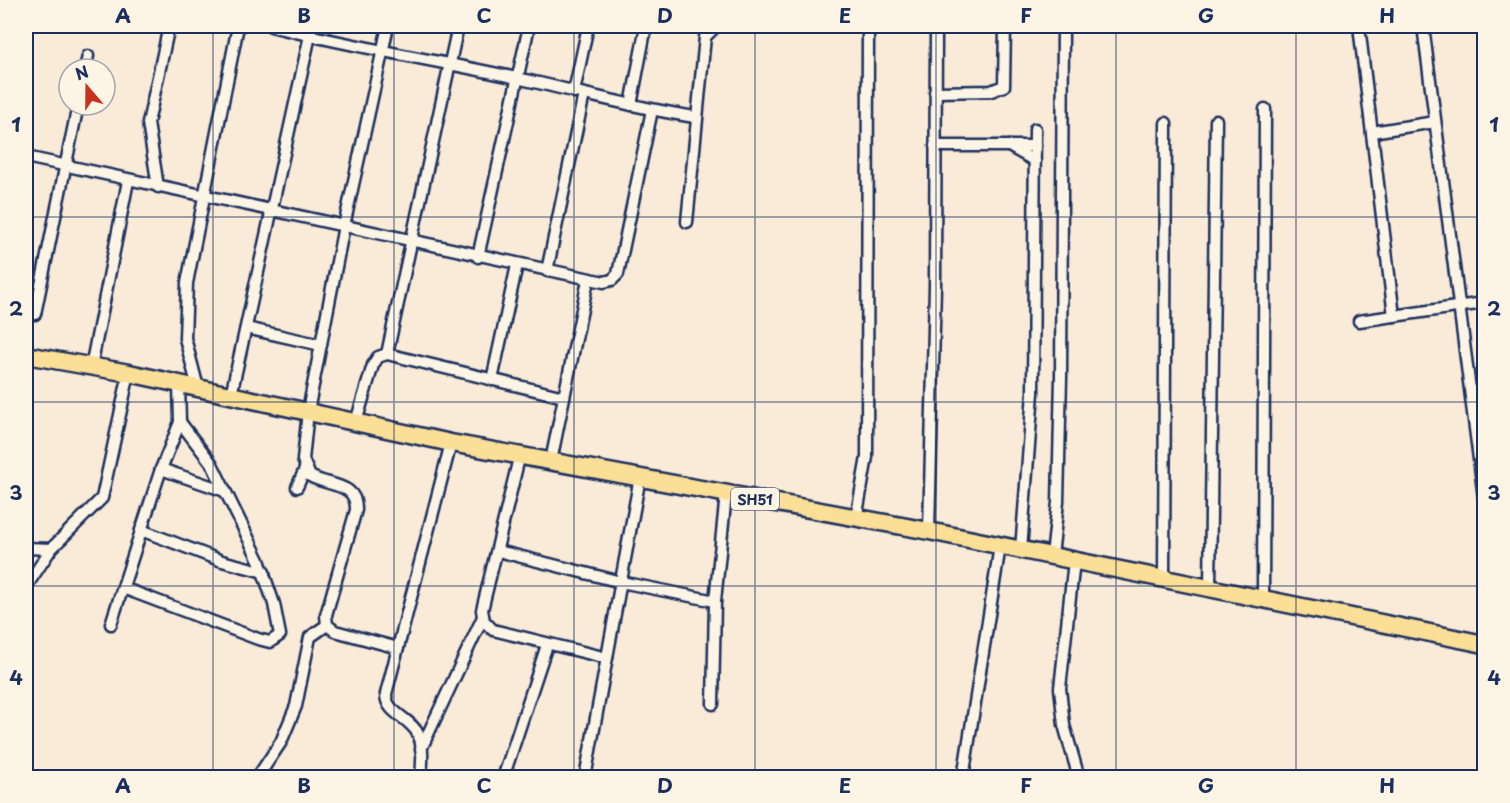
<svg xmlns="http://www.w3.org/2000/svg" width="1510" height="803" font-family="'Playpen Sans',sans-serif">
<rect width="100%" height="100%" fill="#f9ebd7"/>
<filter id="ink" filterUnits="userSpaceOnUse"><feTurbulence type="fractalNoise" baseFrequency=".0167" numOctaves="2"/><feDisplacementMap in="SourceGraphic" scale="12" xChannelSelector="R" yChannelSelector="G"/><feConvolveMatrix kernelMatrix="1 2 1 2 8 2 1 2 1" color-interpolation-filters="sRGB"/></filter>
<g filter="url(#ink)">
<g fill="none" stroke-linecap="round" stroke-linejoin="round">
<defs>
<g id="street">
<path d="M271,26C352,47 435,60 517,78C576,91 635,108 695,117"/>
<path d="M388,26L344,226L308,411L303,460L310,476C329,487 357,482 356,510L326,615L327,625L335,631L398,648"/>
<path d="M1359,26L1394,316"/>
<path d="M1423,26L1484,498"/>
<path d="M85,69L88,56"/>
<path d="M574,92L588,26"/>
<path d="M935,92L991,91L1004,86L1005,26"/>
<path d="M631,105L646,26"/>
<path d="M1372,132L1435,122"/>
<path d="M935,146H1035"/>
<path d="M1009,146L1035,161"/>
<path d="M26,157L604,282L612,280L618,274L652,110"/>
<path d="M158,187L148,123L169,26"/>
<path d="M687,222L705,37L716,26"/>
<path d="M478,257L529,26"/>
<path d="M547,271L584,94"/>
<path d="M35,314L78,105"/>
<path d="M1359,321L1484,303"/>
<path d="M246,328L321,345"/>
<path d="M387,354L458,26"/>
<path d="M91,367L128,181"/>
<path d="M492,380L517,265"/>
<path d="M198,388L185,338L187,283L238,26"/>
<path d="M231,395L312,26"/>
<path d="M356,422L373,365L378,357L387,354L564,397"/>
<path d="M520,454L482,610L484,621L493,630L607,658"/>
<path d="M551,461L588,280"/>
<path d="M161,469L225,491"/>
<path d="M297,487L305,469"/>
<path d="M856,519L867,457L868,26"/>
<path d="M141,530L222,561L264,572"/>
<path d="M929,531L935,286L936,26"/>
<path d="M26,548L51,549"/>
<path d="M1021,550L1033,393L1035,129"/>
<path d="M498,551L621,582L715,601"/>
<path d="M1052,556L1058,502L1061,377L1063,26"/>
<path d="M1074,561L1060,688L1064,725L1079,778"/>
<path d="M1164,579L1166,123"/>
<path d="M26,587L51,549L102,498L129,373"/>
<path d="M123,588L258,639L270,642L280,635L274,604L259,560L212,464L180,422"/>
<path d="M1210,588L1216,120"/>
<path d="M1263,599L1265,109"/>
<path d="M111,624L161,469L180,422L179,385"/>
<path d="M713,704L715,601L726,494"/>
<path d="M421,749L483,617"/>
<path d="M257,778L281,742L296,706L310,637L327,625"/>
<path d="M421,778C422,764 424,747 418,734C410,717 386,714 386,694L451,443"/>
<path d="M503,778L547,645"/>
<path d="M585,778L640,477"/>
<path d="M963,778L1000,546"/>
</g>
<path id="primary" d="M26,355L129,373L451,443L929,531L1484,644"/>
</defs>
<!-- street casing -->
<use href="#street" stroke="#1b2f5e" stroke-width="15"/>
<!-- primary casing -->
<use href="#primary" stroke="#1b2f5e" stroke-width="21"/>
<!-- street -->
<use href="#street" stroke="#fcf5e5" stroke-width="10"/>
<!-- primary -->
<use href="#primary" stroke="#fbdf96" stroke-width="16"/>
</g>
</g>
<!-- grid -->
<path fill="none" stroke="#1b2f5e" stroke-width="1.5" stroke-opacity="0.55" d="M213,26V778M394,26V778M574,26V778M755,26V778M936,26V778M1116,26V778M1296,26V778M26,217H1484M26,402H1484M26,586H1484"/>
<g text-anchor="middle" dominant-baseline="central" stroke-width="4.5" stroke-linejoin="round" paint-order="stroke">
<!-- shield labels -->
<rect fill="#fcf5e5" stroke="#5e6a86" stroke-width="1.5" x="731" y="488" width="48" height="22" rx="4.5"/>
<g font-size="14" font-weight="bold" fill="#1b2f5e">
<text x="755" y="499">SH51</text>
</g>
</g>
<!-- margin -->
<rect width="1510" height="803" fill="none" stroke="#fcf5e5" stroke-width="66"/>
<!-- north arrow -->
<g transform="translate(87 87) rotate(340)"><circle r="28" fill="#fcf5e5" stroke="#a2a6af" stroke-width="1.5"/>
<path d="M0-4.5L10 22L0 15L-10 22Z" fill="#c8321e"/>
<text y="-9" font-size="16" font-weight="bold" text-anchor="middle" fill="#1b2f5e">N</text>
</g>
<rect x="33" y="33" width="1444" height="737" fill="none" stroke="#1b2f5e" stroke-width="2"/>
<g font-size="20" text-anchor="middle" font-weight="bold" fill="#1b2f5e">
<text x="123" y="23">A</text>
<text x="304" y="23">B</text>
<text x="484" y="23">C</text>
<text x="665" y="23">D</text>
<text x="845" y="23">E</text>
<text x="1026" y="23">F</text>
<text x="1206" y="23">G</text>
<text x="1387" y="23">H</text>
<text x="16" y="132">1</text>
<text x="1494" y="132">1</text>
<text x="16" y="316">2</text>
<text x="1494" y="316">2</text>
<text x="16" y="500">3</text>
<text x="1494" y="500">3</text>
<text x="16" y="685">4</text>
<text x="1494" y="685">4</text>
<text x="123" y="793">A</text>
<text x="304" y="793">B</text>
<text x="484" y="793">C</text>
<text x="665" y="793">D</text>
<text x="845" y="793">E</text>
<text x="1026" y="793">F</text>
<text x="1206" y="793">G</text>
<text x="1387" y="793">H</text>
</g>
</svg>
